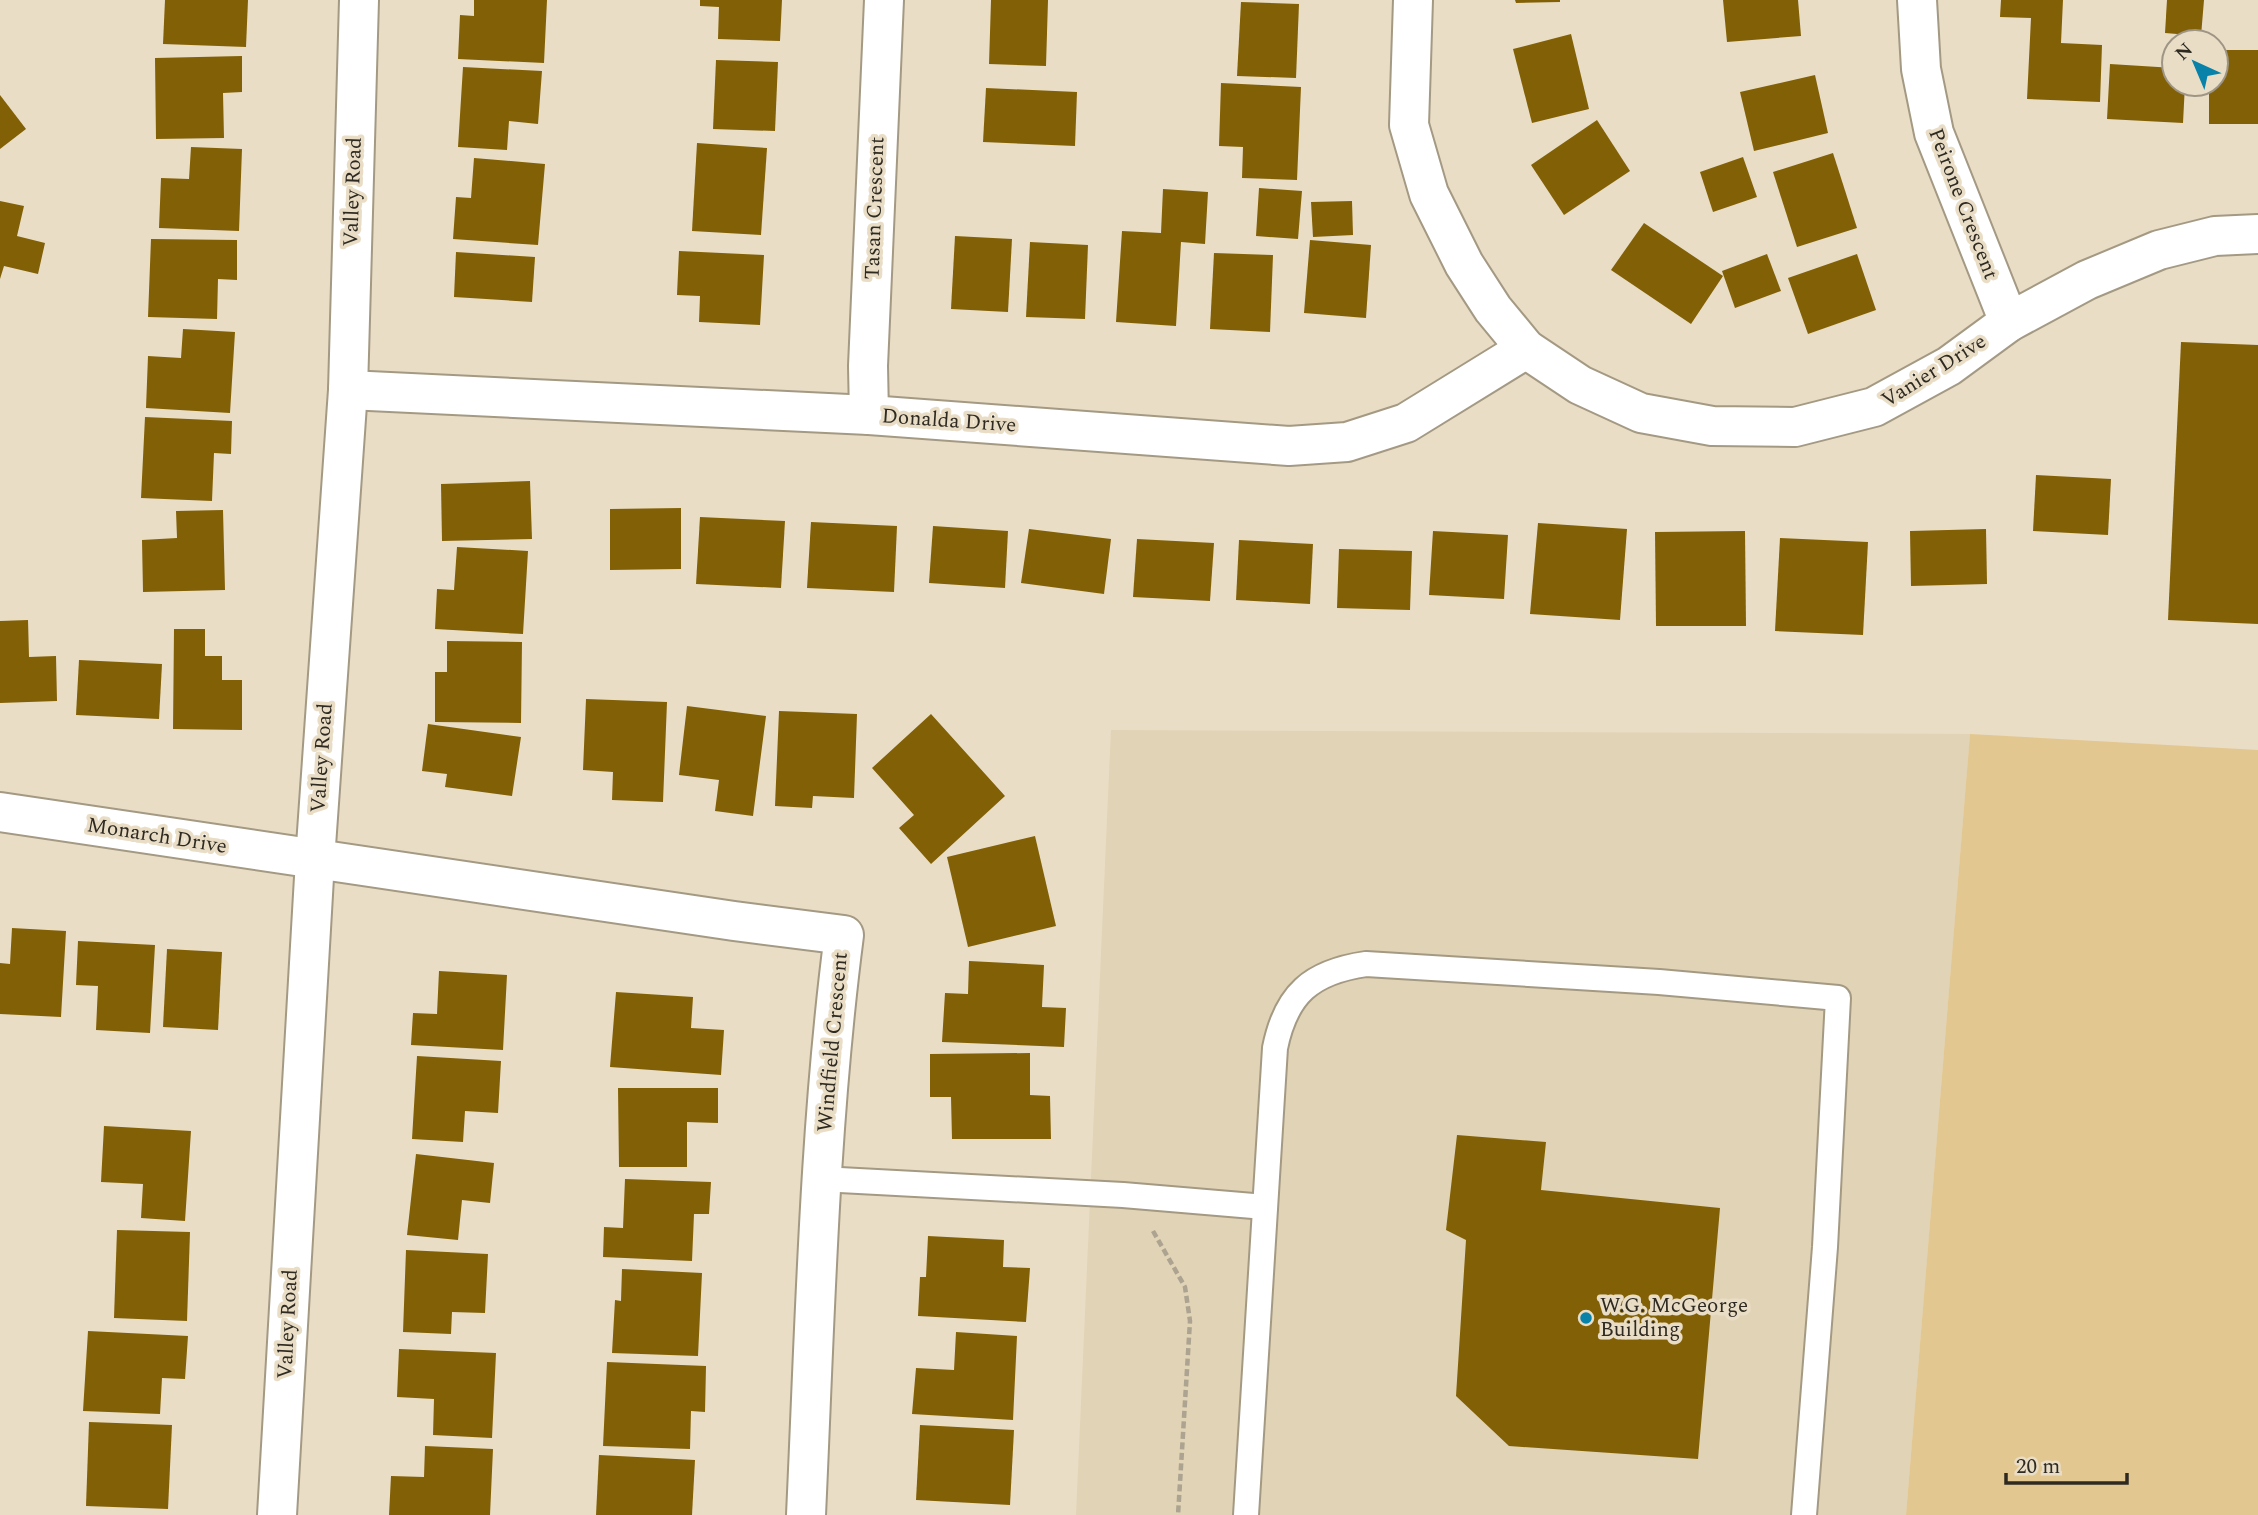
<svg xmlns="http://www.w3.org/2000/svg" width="2258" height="1515" font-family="Spectral,serif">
<rect width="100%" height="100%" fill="#e9ddc6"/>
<!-- built -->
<path fill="#e1d3b5" d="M1111,730L1970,734L1906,1515H1076Z"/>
<!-- green -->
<path fill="#e3c791" d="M1970,734L2258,750V1515H1906Z"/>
<!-- building -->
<g fill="#826006">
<path d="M165,0H248L246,47L163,44Z"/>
<path d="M474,0H547L544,63L458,59L460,15L474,16Z"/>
<path d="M700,0H782L780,41L718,39L719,7L700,6Z"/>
<path d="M991,0H1048L1046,66L989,64Z"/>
<path d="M1515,0H1560V2L1516,3Z"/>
<path d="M1723,0H1798L1801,36L1727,42Z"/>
<path d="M2001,0H2063L2061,43L2102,45L2100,102L2027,99L2031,18L2000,17Z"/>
<path d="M2167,0H2204L2201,36L2165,33Z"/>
<path d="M1241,2L1299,4L1296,78L1237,76Z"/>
<path d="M1571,34L1589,109L1532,123L1513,49Z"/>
<path d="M2216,50H2258V124H2209V84H2216Z"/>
<path d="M242,56V92L223,93L224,138L156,139L155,58Z"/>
<path d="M716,60L778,62L775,131L713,129Z"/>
<path d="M2110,64L2174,68V84H2185L2183,123L2107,119Z"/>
<path d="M463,67L542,71L538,124L509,121L507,150L458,147Z"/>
<path d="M1815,75L1828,133L1754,151L1740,92Z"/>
<path d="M1221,83L1301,87L1297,180L1242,178L1243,147L1219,146Z"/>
<path d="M986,88L1077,92L1075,146L983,142Z"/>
<path d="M0,95L26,129L0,149Z"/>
<path d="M1597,120L1630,171L1564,215L1531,165Z"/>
<path d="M697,143L767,148L761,235L692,231Z"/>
<path d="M191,147L242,149L239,231L159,228L161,178L189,179Z"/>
<path d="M1833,153L1857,228L1797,247L1773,172Z"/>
<path d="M1743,157L1757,197L1713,212L1700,172Z"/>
<path d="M474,158L545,164L538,245L453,239L456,197L471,198Z"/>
<path d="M1259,188L1302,191L1298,239L1256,236Z"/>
<path d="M1163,189L1208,192L1205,244L1181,242L1176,326L1116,322L1122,231L1161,233Z"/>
<path d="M0,201L24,206L17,236L45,243L38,274L4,266L0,279Z"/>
<path d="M1352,201L1353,235L1313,237L1311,202Z"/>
<path d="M1644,223L1723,276L1691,324L1611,270Z"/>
<path d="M955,236L1012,239L1008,312L951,309Z"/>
<path d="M151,239L237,240V280L218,279L217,319L148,317Z"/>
<path d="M1310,240L1371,245L1366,318L1304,313Z"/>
<path d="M1030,242L1088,245L1085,319L1026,317Z"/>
<path d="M679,251L764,255L760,325L699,322L700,296L677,295Z"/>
<path d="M456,252L535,257L532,302L454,297Z"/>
<path d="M1214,253L1273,255L1270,332L1210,329Z"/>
<path d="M1767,254L1781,291L1735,308L1722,271Z"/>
<path d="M1857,254L1876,310L1808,334L1788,278Z"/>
<path d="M183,329L235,332L230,413L146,408L148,356L181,358Z"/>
<path d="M2181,342L2258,345V624L2168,620Z"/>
<path d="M145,417L232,421L231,454L214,453L212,501L141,498Z"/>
<path d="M2036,475L2111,479L2108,535L2033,531Z"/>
<path d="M530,481L532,539L442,541L441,484Z"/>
<path d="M681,508V569L610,570V509Z"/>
<path d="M223,510L225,590L143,592L142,540L177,538L176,511Z"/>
<path d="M700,517L785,521L781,588L696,584Z"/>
<path d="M811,522L897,526L894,592L807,588Z"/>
<path d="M1538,523L1627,529L1620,620L1530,614Z"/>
<path d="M933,526L1008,531L1005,588L929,583Z"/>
<path d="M1029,529L1111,539L1104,594L1021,583Z"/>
<path d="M1986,529L1987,584L1911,586L1910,531Z"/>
<path d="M1433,531L1508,535L1504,599L1429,595Z"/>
<path d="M1745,531L1746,626H1656L1655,532Z"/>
<path d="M1780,538L1868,542L1863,635L1775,631Z"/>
<path d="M1137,539L1214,543L1210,601L1133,597Z"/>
<path d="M1239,540L1313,544L1310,604L1236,600Z"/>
<path d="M457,547L528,551L523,634L435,629L437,589L454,590Z"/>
<path d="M1339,549L1412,551L1410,610L1337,608Z"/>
<path d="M28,620L29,657L56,656L57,701L0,703V621Z"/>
<path d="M174,629H205V656H222V680H242V730L173,729Z"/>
<path d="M447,641L522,642L521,723L435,722V672H447Z"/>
<path d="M79,660L162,664L159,719L76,715Z"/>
<path d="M586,699L667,702L663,802L612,800L613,772L583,770Z"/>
<path d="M687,706L766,716L753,816L715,811L719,780L679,775Z"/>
<path d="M779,711L857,714L854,798L813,796L812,808L775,806Z"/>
<path d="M931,714L1005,796L931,864L899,828L914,815L872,768Z"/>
<path d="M428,724L521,737L512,796L445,787L447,774L422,771Z"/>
<path d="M1035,836L1056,926L968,947L947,857Z"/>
<path d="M12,928L66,931L61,1017L0,1014V963L10,964Z"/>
<path d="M78,941L155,945L150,1033L96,1030L98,986L76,985Z"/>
<path d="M167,949L222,952L218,1030L163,1027Z"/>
<path d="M969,961L1044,965L1042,1007L1066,1008L1064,1047L942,1042L945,993L968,994Z"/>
<path d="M439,971L507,975L503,1050L411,1045L413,1013L437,1014Z"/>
<path d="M616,992L693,997L691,1028L724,1030L721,1075L610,1067Z"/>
<path d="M1030,1053V1095L1050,1096L1051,1139H952L951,1097H930V1054Z"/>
<path d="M417,1056L501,1061L498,1113L465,1111L463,1142L412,1139Z"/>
<path d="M618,1088H718V1123L687,1122V1167H619Z"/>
<path d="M104,1126L191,1131L185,1221L141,1218L143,1184L101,1182Z"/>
<path d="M1457,1135L1546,1142L1541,1190L1720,1208L1698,1459L1509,1446L1456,1396L1466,1240L1446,1230Z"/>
<path d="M416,1154L494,1163L490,1203L462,1200L458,1240L407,1235Z"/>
<path d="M625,1179L711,1182L709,1214H694L692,1261L603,1257L604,1227L623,1228Z"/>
<path d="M117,1230L190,1232L187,1321L114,1318Z"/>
<path d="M928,1236L1004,1240L1003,1267L1030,1268L1026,1322L918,1316L920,1277H926Z"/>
<path d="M406,1250L488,1254L485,1313L452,1312L451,1334L403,1332Z"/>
<path d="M622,1269L702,1273L698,1356L612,1353L615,1300L621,1301Z"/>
<path d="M88,1331L188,1336L185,1379L162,1378L160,1414L83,1411Z"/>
<path d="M956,1332L1017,1336L1013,1420L912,1414L916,1368L954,1370Z"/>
<path d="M399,1349L496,1353L492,1438L433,1435L434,1399L397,1397Z"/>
<path d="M607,1362L706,1366L705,1412L691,1411L690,1449L603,1446Z"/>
<path d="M89,1422L172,1425L168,1509L86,1506Z"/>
<path d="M920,1425L1014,1430L1010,1505L916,1500Z"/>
<path d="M425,1446L493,1449L490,1515H389L391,1476L424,1477Z"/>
<path d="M599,1455L695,1460L692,1515H596Z"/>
</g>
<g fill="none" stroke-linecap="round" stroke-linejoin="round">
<defs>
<g id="lane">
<path d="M821,1179L1123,1195L1265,1207"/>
<path d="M1246,1515L1275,1048C1286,994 1311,972 1366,964L1659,982L1838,998L1825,1247L1804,1515"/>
</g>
<g id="street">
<path d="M1413,0L1409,125L1429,194L1464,264L1493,309L1526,349L1580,385L1641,413L1712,426L1795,427L1874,407L1949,366L2009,322L2087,280L2159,250L2215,236L2258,234"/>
<path d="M1917,0L1921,69L1934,133L2009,322"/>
<path d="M348,390L869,415L1289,446L1347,442L1406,423L1526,349"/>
<path d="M869,415L868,366L884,0"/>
<path d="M0,812L734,921L844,935C819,1127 815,1321 806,1515"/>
<path d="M277,1515L315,860L348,390L359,0"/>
</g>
</defs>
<!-- lane casing -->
<use href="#lane" stroke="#a49983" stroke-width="28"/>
<!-- street casing -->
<use href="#street" stroke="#a49983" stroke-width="42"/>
<!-- path -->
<path stroke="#aca390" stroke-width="4.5" stroke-dasharray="7 3.5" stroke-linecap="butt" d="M1153,1231L1185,1287L1190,1321L1178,1515"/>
<!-- lane -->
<use href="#lane" stroke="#fff" stroke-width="24"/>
<!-- street -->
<use href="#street" stroke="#fff" stroke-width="38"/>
</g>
<!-- markers -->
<circle fill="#0882a8" stroke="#e9ddc6" stroke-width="2.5" cx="1586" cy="1318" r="7"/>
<g text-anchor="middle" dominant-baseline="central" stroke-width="7" stroke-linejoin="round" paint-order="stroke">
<!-- street labels -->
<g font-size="21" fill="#2e2a21" stroke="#e9ddc6">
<text transform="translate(353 192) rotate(-88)">Valley Road</text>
<text transform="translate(1963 204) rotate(69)">Peirone Crescent</text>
<text transform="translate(875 208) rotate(-88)">Tasan Crescent</text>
<text transform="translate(1934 371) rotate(-32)">Vanier Drive</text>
<text transform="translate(949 421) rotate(4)">Donalda Drive</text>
<text transform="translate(322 758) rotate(-86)">Valley Road</text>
<text transform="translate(157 836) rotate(9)">Monarch Drive</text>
<text transform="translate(833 1042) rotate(-85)">Windfield Crescent</text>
<text transform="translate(288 1324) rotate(-87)">Valley Road</text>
</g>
<!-- poi labels -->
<g font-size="21" fill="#2e2a21" stroke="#e9ddc6" text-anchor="start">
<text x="1600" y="1306">W.G. McGeorge<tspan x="1600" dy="24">Building</tspan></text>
</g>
</g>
<!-- north arrow -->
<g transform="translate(2195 63) rotate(316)"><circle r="33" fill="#e9ddc6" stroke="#9e9584" stroke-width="2"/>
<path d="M0-5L12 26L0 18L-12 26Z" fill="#0882a8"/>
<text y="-10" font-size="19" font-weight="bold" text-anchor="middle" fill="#2e2a21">N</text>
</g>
<!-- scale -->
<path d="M2006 1473v10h121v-10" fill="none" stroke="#2e2a21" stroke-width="3.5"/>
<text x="2016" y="1473" font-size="21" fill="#2e2a21" stroke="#e9ddc6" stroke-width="5" paint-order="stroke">20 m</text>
</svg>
